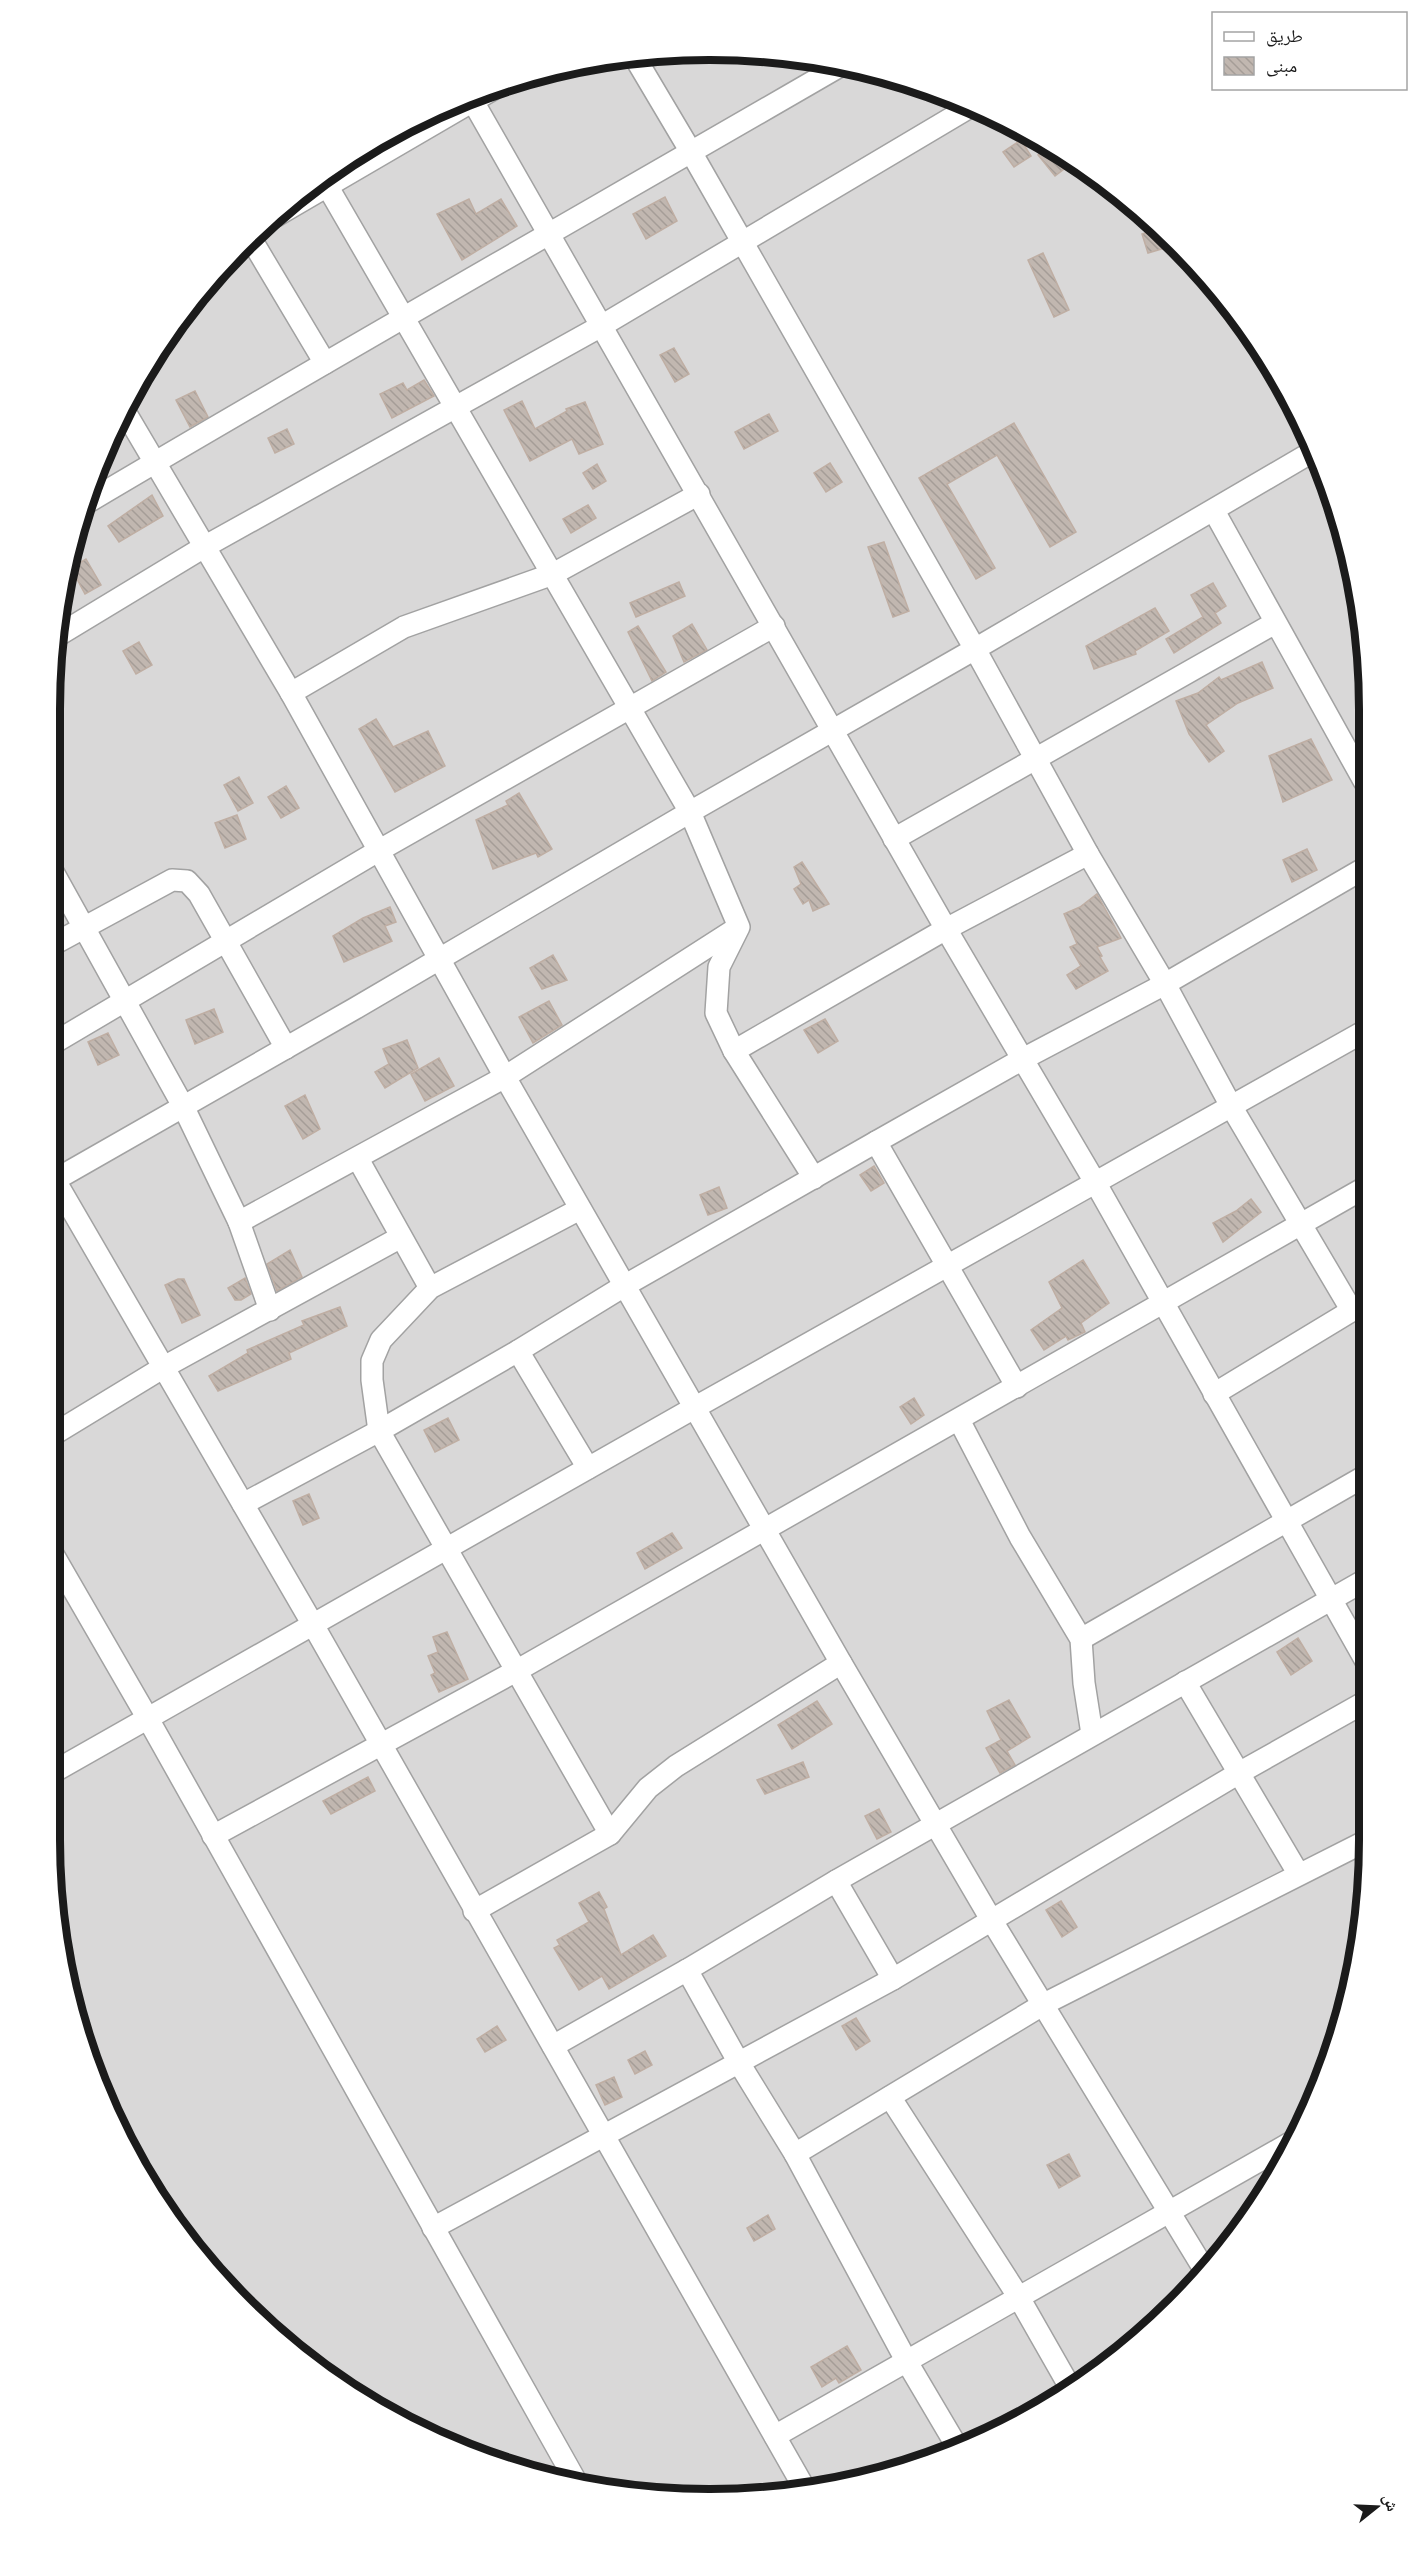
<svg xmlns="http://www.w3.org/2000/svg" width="1419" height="2549" font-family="Commissioner,'Noto Naskh Arabic',sans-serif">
<defs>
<pattern id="building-back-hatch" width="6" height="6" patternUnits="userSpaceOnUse" patternTransform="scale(1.5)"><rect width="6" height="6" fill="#c1b7b0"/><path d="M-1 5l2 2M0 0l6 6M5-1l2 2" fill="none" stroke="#a59d97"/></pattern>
</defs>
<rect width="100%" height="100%" fill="#ede8e0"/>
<!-- residential -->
<path fill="#d9d8d8" d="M667,51L796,55L922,85L1040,138L1176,243L1258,343L1334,497L1364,624L1368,1882L1347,2011L1281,2170L1206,2274L1144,2336L1040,2411L962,2449L839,2487L752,2498L624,2494L538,2477L418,2432L343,2388L243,2306L186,2241L118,2132L84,2051L55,1926L51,667L84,498L138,379L214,274L308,186L418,117L539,72Z"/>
<!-- building -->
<g fill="url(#building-back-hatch)" stroke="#bfaea3" stroke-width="1.5">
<path d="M1021,140L1031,156L1014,167L1003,152Z"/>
<path d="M1050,146L1072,163L1055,176L1038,155Z"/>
<path d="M665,197L677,221L646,239L633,214Z"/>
<path d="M469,199L476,214L501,199L517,226L462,260L437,214Z"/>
<path d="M1158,229L1165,248L1148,253L1142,234Z"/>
<path d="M1043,253L1069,310L1054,317L1028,260Z"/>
<path d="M674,348L689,374L675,382L660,355Z"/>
<path d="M424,380L434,396L392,418L380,394L403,383L407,390Z"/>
<path d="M195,391L208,417L190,427L176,400Z"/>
<path d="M522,401L535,429L567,411L566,409L585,402L603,444L579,454L572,439L530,461L504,410Z"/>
<path d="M769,414L778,431L744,449L735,432Z"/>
<path d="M1014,423L1076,532L1050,547L997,455L947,484L995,568L976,579L919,478Z"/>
<path d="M287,429L294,444L275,453L268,438Z"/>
<path d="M830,463L842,482L826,492L814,473Z"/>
<path d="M597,464L606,481L593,489L583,473Z"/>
<path d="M152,495L163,516L119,542L108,526Z"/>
<path d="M588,505L596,518L571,533L563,519Z"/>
<path d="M884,542L909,611L893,617L868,547Z"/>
<path d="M86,559L101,585L85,594L71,568Z"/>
<path d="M679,582L685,596L636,617L630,603Z"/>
<path d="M1213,583L1226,606L1215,613L1221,623L1174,653L1166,639L1203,617L1191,595Z"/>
<path d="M1155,608L1169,631L1135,651L1136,654L1094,669L1086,646Z"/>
<path d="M692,624L707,650L684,662L673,636Z"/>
<path d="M638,626L666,672L652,681L628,632Z"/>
<path d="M139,642L152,665L136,674L123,651Z"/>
<path d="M1262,662L1273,688L1238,703L1206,725L1224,751L1209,762L1189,734L1176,701L1198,693L1219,677L1221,680Z"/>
<path d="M376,719L393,747L428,731L445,766L395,792L359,729Z"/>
<path d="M1311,739L1332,780L1283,802L1269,756Z"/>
<path d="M239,777L253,803L238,811L224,785Z"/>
<path d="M286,786L299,808L281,818L268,797Z"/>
<path d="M519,793L552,849L538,857L536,853L493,869L476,820L508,805L506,801Z"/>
<path d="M237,815L246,839L225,848L215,823Z"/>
<path d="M1307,849L1317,870L1292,882L1283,860Z"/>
<path d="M802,862L829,904L813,911L809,900L803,904L794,889L801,884L794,867Z"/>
<path d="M1097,894L1121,938L1097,947L1102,956L1100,957L1108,971L1076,989L1067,975L1081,966L1070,947L1077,944L1064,914L1080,907Z"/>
<path d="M390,907L396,922L385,926L392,941L344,962L333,936L363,918Z"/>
<path d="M553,955L567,980L542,989L530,968Z"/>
<path d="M549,1001L562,1025L533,1043L519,1017Z"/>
<path d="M214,1009L223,1032L195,1044L186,1020Z"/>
<path d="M825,1019L838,1041L818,1053L804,1030Z"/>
<path d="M108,1033L119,1055L98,1065L88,1042Z"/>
<path d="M407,1040L418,1068L385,1088L375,1072L389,1064L383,1049Z"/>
<path d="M439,1058L454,1086L425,1101L411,1074Z"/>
<path d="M305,1095L320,1129L303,1139L285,1106Z"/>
<path d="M874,1166L884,1183L871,1191L860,1175Z"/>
<path d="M719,1187L727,1208L708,1215L700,1195Z"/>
<path d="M1251,1199L1261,1212L1223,1242L1213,1223L1236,1211Z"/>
<path d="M290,1250L302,1277L277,1291L267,1264Z"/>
<path d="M1083,1260L1109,1303L1081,1323L1085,1332L1068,1340L1066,1336L1044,1350L1031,1330L1062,1308L1049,1282Z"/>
<path d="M245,1278L251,1294L241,1300H235L228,1288Z"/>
<path d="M178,1279H184L200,1315L182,1323L165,1285Z"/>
<path d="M340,1307L347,1326L289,1353L291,1359L218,1391L209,1376L248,1353L247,1350L304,1325L302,1321Z"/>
<path d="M914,1398L924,1415L911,1424L900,1407Z"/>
<path d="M448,1418L459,1440L435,1452L424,1430Z"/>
<path d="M309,1494L319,1518L303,1525L293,1501Z"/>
<path d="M672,1533L682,1548L645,1569L637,1553Z"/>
<path d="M447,1632L468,1679L439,1692L431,1675L435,1673L428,1656L438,1652L433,1637Z"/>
<path d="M1298,1638L1312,1661L1291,1675L1277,1652Z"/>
<path d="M1009,1700L1030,1737L1007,1751L1015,1765L1000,1773L986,1748L1001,1740L987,1711Z"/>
<path d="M817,1701L832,1724L792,1749L778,1725Z"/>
<path d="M803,1762L809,1777L765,1794L757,1780Z"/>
<path d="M368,1777L375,1791L331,1814L323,1801Z"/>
<path d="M879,1809L891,1832L877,1839L865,1816Z"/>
<path d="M599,1892L607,1907L604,1909L621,1955L653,1935L666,1956L609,1989L602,1976L579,1990L554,1948L560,1945L557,1940L589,1922L579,1903Z"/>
<path d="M1061,1901L1077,1927L1062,1937L1046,1910Z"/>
<path d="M856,2018L870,2041L856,2050L842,2026Z"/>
<path d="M497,2026L506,2040L485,2052L477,2039Z"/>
<path d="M645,2051L652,2065L635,2074L628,2060Z"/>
<path d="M614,2077L622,2097L605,2105L596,2085Z"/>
<path d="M1069,2154L1080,2176L1059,2188L1047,2165Z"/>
<path d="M768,2215L775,2229L754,2241L747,2228Z"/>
<path d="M847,2346L861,2370L839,2383L836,2378L822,2387L811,2367Z"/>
</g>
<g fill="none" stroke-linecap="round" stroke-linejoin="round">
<defs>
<g id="minor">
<path d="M634,56L691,152L975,649L1088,854L1165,984L1231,1106L1352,1311"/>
<path d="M471,98L946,929L1095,1182L1367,1663"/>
<path d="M322,177L690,812L739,927L719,967L716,1013L734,1051L814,1178"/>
<path d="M276,216L492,90"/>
<path d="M251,239L325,363"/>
<path d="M124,410L291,693L505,1077L841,1663L992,1921L1207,2274"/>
<path d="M83,505C334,356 588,212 840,66"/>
<path d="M1214,511L1364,781"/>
<path d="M57,636L204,547L603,325L970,107"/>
<path d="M291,693L404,627L553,574L699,494"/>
<path d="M894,839L1275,623"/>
<path d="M52,870L183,1106L239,1222L270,1310"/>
<path d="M52,945L172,880L187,881L199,894L286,1048"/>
<path d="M52,1044L378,851L774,626"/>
<path d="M734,1051L946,929L1088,854"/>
<path d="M876,1142L1017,1387"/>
<path d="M358,1159L430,1288"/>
<path d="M53,1177L312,1623L806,2491"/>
<path d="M53,1181L354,1009L690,812L975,649L1312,452"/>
<path d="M580,1209L430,1288L381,1340L372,1361V1380L379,1431L610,1834"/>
<path d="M239,1222L505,1077L737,928"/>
<path d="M518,1351L588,1468"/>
<path d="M1214,1394L1366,1302"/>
<path d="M959,1420L1020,1537L1081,1639L1084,1683L1092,1734"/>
<path d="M54,1434L164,1367L401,1237"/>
<path d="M243,1504L379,1431L518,1351L624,1286L876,1142L1021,1060L1165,984L1365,868"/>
<path d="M54,1556L147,1717L578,2485"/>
<path d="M1081,1639L1367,1475"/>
<path d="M1185,1682L1298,1873"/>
<path d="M55,1771L694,1408L1365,1031"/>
<path d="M213,1836L516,1671L1366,1187"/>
<path d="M836,1881L893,1979"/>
<path d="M474,1911L610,1834L648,1788L676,1766L841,1663"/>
<path d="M687,1970L739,2063L795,2154L907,2362L959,2450"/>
<path d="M553,2046L687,1970L836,1881L1367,1579"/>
<path d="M890,2097L1018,2296L1071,2389"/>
<path d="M795,2154L1044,2004L1368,1840"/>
<path d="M433,2228L893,1979L1239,1773L1367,1701"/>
<path d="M775,2436L1292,2142"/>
</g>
</defs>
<!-- minor casing -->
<use href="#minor" stroke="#a2a2a2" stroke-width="24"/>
<!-- minor -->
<use href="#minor" stroke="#fff" stroke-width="21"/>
</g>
<!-- crop -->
<path d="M0 0H1419V2549H0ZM709 60H710A649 649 0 0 1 1359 709V1840A649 649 0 0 1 710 2489H709A649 649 0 0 1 60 1840V709A649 649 0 0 1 709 60Z" fill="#fff" fill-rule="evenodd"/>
<path fill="none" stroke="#1b1b1b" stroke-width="8" d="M709 60H710A649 649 0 0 1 1359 709V1840A649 649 0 0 1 710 2489H709A649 649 0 0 1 60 1840V709A649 649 0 0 1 709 60Z"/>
<!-- legend -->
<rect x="1212" y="12" width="195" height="78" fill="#ffffff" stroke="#a4a4a4" stroke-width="1.5"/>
<rect x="1224" y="32" width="30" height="9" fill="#ffffff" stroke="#a4a4a4" stroke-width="1.5"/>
<text x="1266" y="42" font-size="18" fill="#1b1b1b">طريق</text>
<rect x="1224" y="57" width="30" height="18" fill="url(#building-back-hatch)" stroke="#a4a4a4" stroke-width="1.5"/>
<text x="1266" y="72" font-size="18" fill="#1b1b1b">مبنى</text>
<!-- north arrow -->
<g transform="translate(1377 2507) rotate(72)" stroke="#ffffff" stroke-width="4.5" paint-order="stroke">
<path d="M0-4.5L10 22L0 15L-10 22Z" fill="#1b1b1b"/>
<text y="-9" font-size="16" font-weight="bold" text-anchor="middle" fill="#1b1b1b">ش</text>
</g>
</svg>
